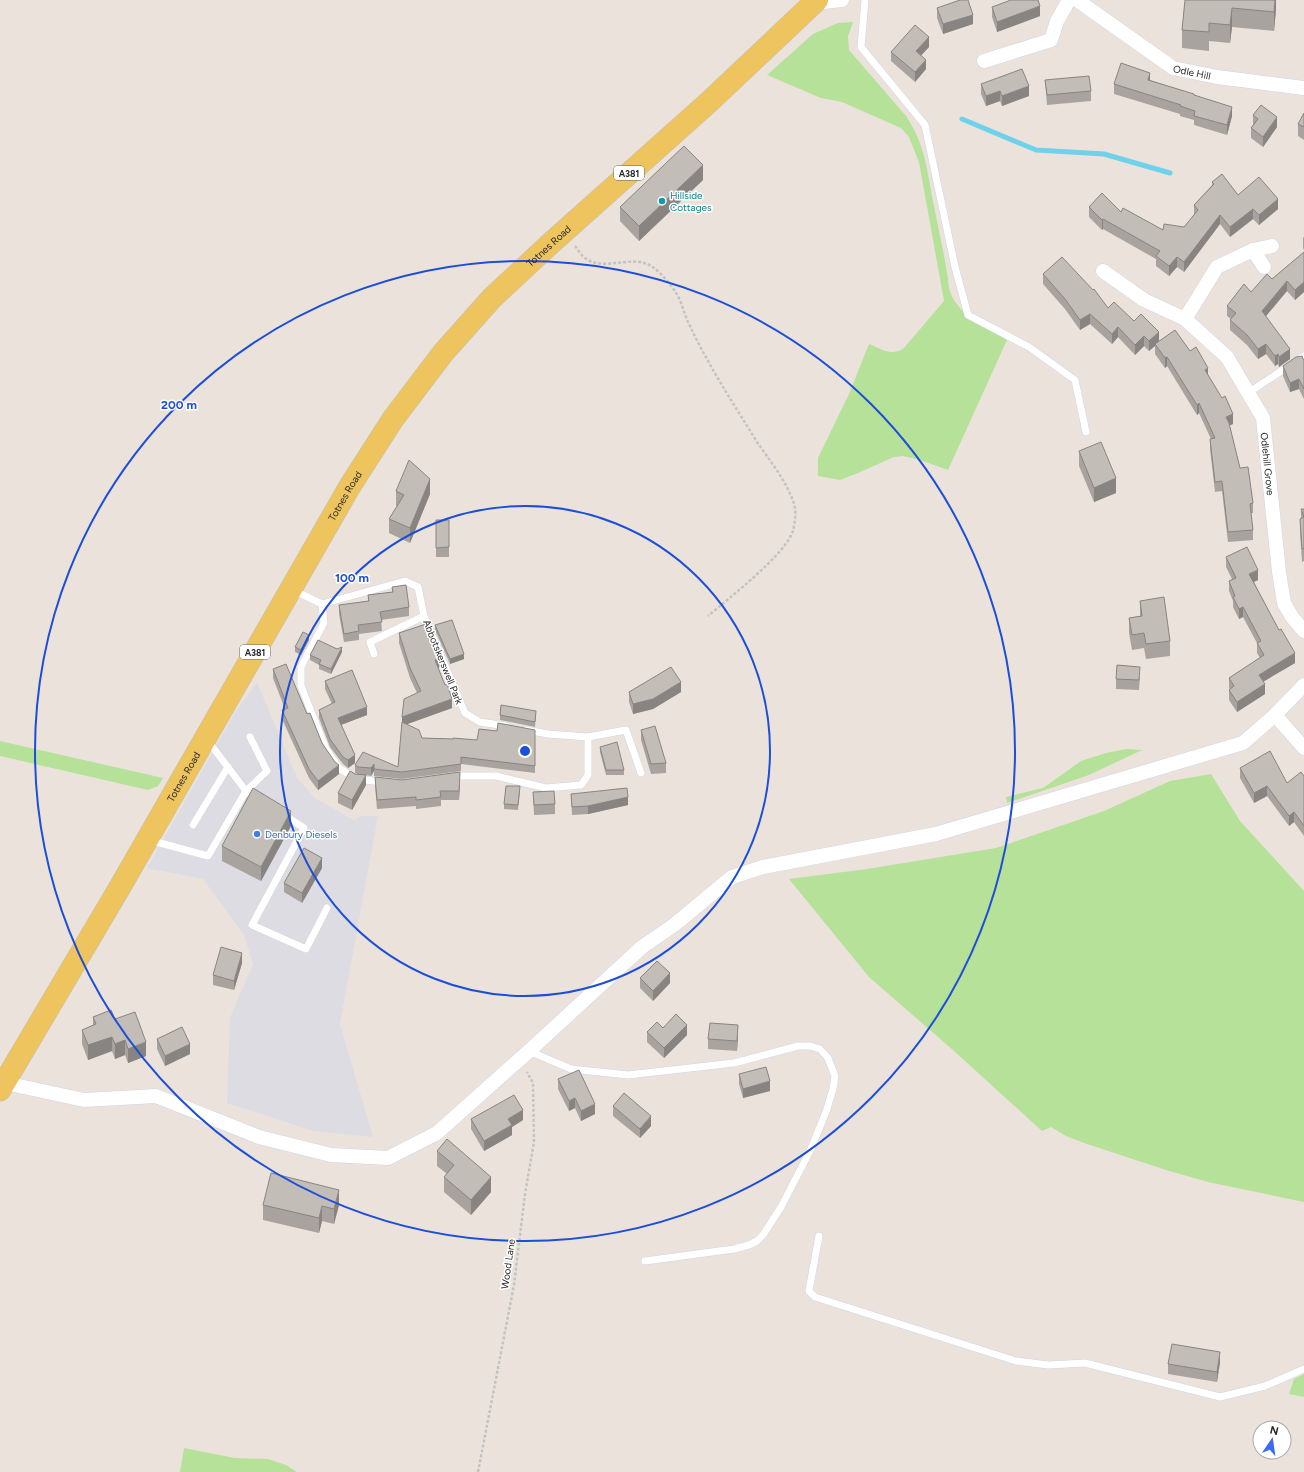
<svg xmlns="http://www.w3.org/2000/svg" width="1304" height="1472" font-family="Figtree,sans-serif">
<rect width="100%" height="100%" fill="#ebe3db"/>
<!-- industrial -->
<path fill="#dddce3" d="M257,682L297,778L316,799L354,820L361,816H378L340,1024L373,1137L313,1131L227,1103L230,1018L253,964L244,935L203,879L147,868L234,714Z"/>
<!-- green -->
<g fill="#b5e198">
<path d="M853,22L848,36L849,50L906,116C926,146 927,172 934,206C939,233 946,260 949,288C955,314 986,327 1007,340L948,470L920,460L903,456L894,457L858,473L840,480L818,476V458L849,394L869,344C882,349 891,357 904,348L944,301L919,162L909,137L901,128L842,102L821,98L767,75L813,34L838,23Z"/>
<path d="M0,741L163,778L158,786L148,790L0,756Z"/>
<path d="M1126,749L1142,750L1089,775L1007,803L1006,797L1043,788L1081,761L1106,753Z"/>
<path d="M1211,774L1240,821L1304,891V1202L1208,1182L1166,1170L1087,1144L1066,1136L1051,1127L1042,1131L954,1051L869,977L789,879L867,869L996,848L1104,811L1170,781Z"/>
<path d="M1304,1374V1397L1289,1394L1294,1379Z"/>
<path d="M184,1448L235,1458L268,1459L286,1465L297,1472H180Z"/>
</g>
<g fill="none" stroke-linecap="round" stroke-linejoin="round">
<!-- stream -->
<path stroke="#70d1eb" stroke-width="5" d="M962,119L1036,150L1104,154L1170,173"/>
<defs>
<g id="lane">
<path d="M865,0L861,47L925,125L955,267L968,315L1029,347L1075,380L1086,432"/>
<path d="M1248,393L1304,356"/>
<path d="M293,590L322,604L405,581L418,587L424,616L465,713L480,722L506,726"/>
<path d="M322,604L324,623L301,667V686L326,749L339,768L356,779L383,782"/>
<path d="M374,654L370,642L424,616"/>
<path d="M526,730L548,734L588,737L626,730L641,773"/>
<path d="M208,741L246,791L257,798"/>
<path d="M451,777L461,776H496L546,788L581,785L588,775V737"/>
<path d="M284,815L304,828L252,925L306,949L327,908"/>
<path d="M193,825L228,767"/>
<path d="M149,840L208,856L246,791L267,771L250,737"/>
<path d="M529,1051L571,1069L628,1075L734,1063L798,1046H810L820,1049L828,1058L835,1076L833,1089L826,1112L810,1151L781,1207L763,1235L757,1241L749,1245L734,1249L645,1261"/>
<path d="M819,1236L809,1291L815,1297L1016,1361L1048,1365L1085,1363L1220,1397L1265,1386L1304,1369"/>
</g>
<g id="street">
<path id="s1" d="M1077,0L1173,68L1217,77L1304,88"/>
<path d="M814,3L842,0"/>
<path d="M984,61L1051,40L1057,21L1069,0"/>
<path d="M1253,250L1264,267"/>
<path id="s2" d="M1103,271L1144,300L1185,319L1227,357L1263,418L1279,572L1284,603L1292,617L1304,631"/>
<path d="M1185,319L1217,267L1253,250L1272,246"/>
<path d="M1275,715L1304,748"/>
<path d="M5,1083L84,1100L156,1096L259,1137L331,1155L388,1158L437,1133L529,1051L642,947L674,925L732,877L763,867L936,834L1243,743L1275,715L1304,685"/>
</g>
<g id="primary">
<path id="s3" d="M0,1090L120,887L350,486L393,419L443,353L492,298L550,244L709,102L817,0"/>
</g>
</defs>
<!-- lane casing -->
<use href="#lane" stroke="#d0d4e2" stroke-width="8"/>
<!-- street casing -->
<use href="#street" stroke="#d0d4e2" stroke-width="15"/>
<!-- primary casing -->
<use href="#primary" stroke="#c3c3c3" stroke-width="23"/>
<!-- path -->
<g stroke="#c3c3c3" stroke-width="2.5" stroke-dasharray="3 2" stroke-linecap="butt">
<path d="M575,246C578,250 581,255 585,258C605,273 634,252 654,268C661,273 672,286 676,293C682,302 684,314 689,324C708,365 733,403 757,442C770,461 785,479 793,501C797,509 795,522 793,531C785,555 729,598 708,616"/>
<path d="M478,1472L514,1285L525,1194L534,1142L533,1083L527,1072"/>
</g>
<!-- lane -->
<use href="#lane" stroke="#fff" stroke-width="7"/>
<!-- street -->
<use href="#street" stroke="#fff" stroke-width="14"/>
<!-- primary -->
<use href="#primary" stroke="#edc45e" stroke-width="22"/>
</g>
<!-- wall -->
<g fill="#a8a39e">
<path d="M1185,0H1276V9L1274,31L1232,27L1230,43L1209,41V51L1182,48V30Z"/>
<path d="M992,7L1040,16L997,32L992,17Z"/>
<path d="M937,8L973,24L943,34L937,18Z"/>
<path d="M929,47L921,55L926,69L915,82L891,61V52Z"/>
<path d="M1045,80L1091,91V101L1047,105Z"/>
<path d="M1150,80L1194,95L1232,116L1227,135L1194,125V120L1180,116V114L1114,94V84Z"/>
<path d="M981,84L1029,96L1002,106L1000,101L986,106L981,94Z"/>
<path d="M1304,113V140L1298,136V124Z"/>
<path d="M1253,115L1277,127L1263,147L1251,138V128L1253,125Z"/>
<path d="M703,180L639,241L620,221V207Z"/>
<path d="M1212,182L1238,195L1278,209L1259,225L1253,219L1230,237L1220,224L1184,272L1177,267L1169,276L1156,266V259L1103,229L1102,230L1089,217V207L1121,212L1163,230L1184,227L1194,215V205L1212,185Z"/>
<path d="M1304,237V250L1303,248V238Z"/>
<path d="M1304,252V292L1295,300L1287,291L1265,316L1290,359L1279,367L1278,364L1275,366L1266,354L1258,359L1247,345L1230,330V320L1231,319L1227,316V306L1251,292L1272,279Z"/>
<path d="M1043,274L1108,308L1134,321L1159,342L1190,351L1208,375L1233,424L1229,425L1240,468L1253,503V513H1251L1253,530V540L1228,542L1222,491L1215,492L1210,449V439H1211L1199,413L1197,415L1167,366L1165,368L1155,354V346L1149,351L1144,346L1135,355L1118,337L1112,344L1090,324L1080,330L1065,309L1043,284Z"/>
<path d="M1304,361V399L1299,389L1290,392L1283,376V366Z"/>
<path d="M1079,451L1116,493L1094,502L1079,466Z"/>
<path d="M396,491L430,494L410,543L389,533V519L397,506H396Z"/>
<path d="M1301,509H1304V561L1302,562L1300,532V519L1301,518Z"/>
<rect x="436" y="520" width="13" height="37"/>
<path d="M1226,557L1258,580L1254,582L1295,663L1263,682L1265,694L1237,712L1229,700V690L1230,689L1229,688V678L1260,658L1257,653V643L1243,617L1239,619L1233,607V601L1229,591V581L1232,579L1226,567Z"/>
<path d="M392,587L409,607V616L381,620L382,631L359,634V640L344,642L339,614V605L368,601V595L392,592Z"/>
<path d="M1140,601L1170,641V656L1146,659L1144,648L1132,650L1129,633V618L1140,616Z"/>
<path d="M435,625L464,659L450,664L435,630Z"/>
<path d="M399,633L440,667L438,668L452,708L407,724L422,738L477,740L497,731L535,730V773L461,764V771L402,779L374,776V771L371,776L358,774L355,773V765L398,767L402,722L417,693L410,678L399,643Z"/>
<path d="M309,640L301,655L295,652V647Z"/>
<path d="M342,652L331,674L319,669V665L310,660V655Z"/>
<path d="M273,669L307,714L339,774L318,790L309,778L282,719V710L285,709L273,678Z"/>
<path d="M1140,677L1139,690L1116,689V679Z"/>
<path d="M325,681L367,715L341,725L355,763L348,768L343,764L330,747L319,718V710L332,704L325,689Z"/>
<path d="M629,692H681L653,709L633,714L629,702Z"/>
<path d="M536,711L535,727L500,720V715Z"/>
<path d="M641,730L666,763V773L651,774L641,740Z"/>
<path d="M600,747L624,770V775H606L600,752Z"/>
<path d="M1240,768L1287,783L1304,776V836L1294,822L1289,826L1267,796L1254,803L1240,778Z"/>
<path d="M375,777L402,780L460,781L459,800H441V806L416,809V806L377,809L375,786Z"/>
<path d="M366,785L352,810L338,803V793Z"/>
<path d="M520,791L518,810L504,809V804Z"/>
<path d="M533,792L555,804V814L534,815Z"/>
<path d="M571,794L628,805L588,814L572,815Z"/>
<path d="M291,826L261,881L222,861V846Z"/>
<path d="M322,868L302,903L284,892V883Z"/>
<path d="M242,963L234,990L213,985V975Z"/>
<path d="M640,978L670,983L653,1001L640,988Z"/>
<path d="M93,1017L115,1019L146,1056L128,1063L125,1055L115,1059L112,1051L88,1060L82,1044V1030L93,1025Z"/>
<path d="M663,1028L687,1035L664,1058L647,1042V1032Z"/>
<path d="M738,1035L737,1051L708,1049V1039Z"/>
<path d="M157,1039L190,1054L165,1066L157,1049Z"/>
<path d="M739,1074L770,1091L743,1098L739,1084Z"/>
<path d="M558,1079L595,1114L581,1121L575,1108L569,1111L558,1089Z"/>
<path d="M613,1106L651,1126L640,1138L613,1116Z"/>
<path d="M471,1119L523,1120L512,1127V1135L484,1151L471,1129Z"/>
<path d="M437,1151L491,1192L471,1215L444,1192V1177L447,1174L437,1166Z"/>
<path d="M263,1205H339L334,1224L322,1221L319,1233L263,1220Z"/>
<path d="M1220,1362L1217,1382L1168,1374V1364Z"/>
</g>
<!-- shaded-wall -->
<g fill="#888481">
<path d="M1275,0H1276V9L1274,31V12Z"/>
<path d="M1040,6V16L997,32V22Z"/>
<path d="M1232,8V27L1230,43V25Z"/>
<path d="M973,15V24L943,34V24Z"/>
<path d="M929,37V47L916,61V51Z"/>
<path d="M926,60V69L915,82V72Z"/>
<path d="M1150,73V82L1148,80Z"/>
<path d="M1029,86V96L1002,106V96Z"/>
<path d="M1000,91V101L986,106V96Z"/>
<path d="M1232,107V116L1227,135V125Z"/>
<path d="M1277,117V127L1263,147V137Z"/>
<path d="M703,165V180L639,241V226Z"/>
<path d="M1278,199V209L1259,225V215Z"/>
<path d="M1253,209V219L1230,237V227Z"/>
<path d="M1220,215V224L1184,272V262Z"/>
<path d="M1103,219V229L1102,230V220Z"/>
<path d="M1177,257V267L1169,276V266Z"/>
<path d="M1287,281V291L1262,321V311Z"/>
<path d="M1304,282V292L1295,300V290Z"/>
<path d="M1090,314V324L1080,330V320Z"/>
<path d="M1118,327V337L1112,344V334Z"/>
<path d="M1159,332V342L1155,344V346L1149,351V341Z"/>
<path d="M1144,336V346L1135,355V345Z"/>
<path d="M1266,344V354L1258,359V349Z"/>
<path d="M1290,349V359L1279,367V357Z"/>
<path d="M1278,354V364L1275,366V356Z"/>
<path d="M1167,357V366L1165,368V358Z"/>
<path d="M1208,368V378L1205,370Z"/>
<path d="M1299,379V389L1290,392V383Z"/>
<path d="M1199,403V413L1197,415V405Z"/>
<path d="M1233,414V424L1226,427V417Z"/>
<path d="M1116,478V493L1094,502V488Z"/>
<path d="M430,479V494L410,543V528Z"/>
<path d="M1258,570V580L1249,584V574Z"/>
<path d="M1243,607V617L1239,619V609Z"/>
<path d="M309,635V640L301,655V650Z"/>
<path d="M342,647V652L331,674V669Z"/>
<path d="M1295,653V663L1259,684V675Z"/>
<path d="M464,654V659L450,664V659Z"/>
<path d="M440,658V667L435,669V660Z"/>
<path d="M681,682V692L653,709L633,714V704Z"/>
<path d="M1265,684V694L1237,712V702Z"/>
<path d="M452,699V708L402,726V717Z"/>
<path d="M367,707V715L338,726V718Z"/>
<path d="M355,755V763L348,768V760Z"/>
<path d="M374,764V771L371,776V768Z"/>
<path d="M339,765V774L318,790V781Z"/>
<path d="M460,772V781L459,800V791Z"/>
<path d="M366,775V785L352,810V800Z"/>
<path d="M1267,786V796L1254,803V793Z"/>
<path d="M628,797V805L588,814V806Z"/>
<path d="M291,811V826L261,881V867Z"/>
<path d="M1294,812V822L1289,826V816Z"/>
<path d="M322,858V868L302,903V893Z"/>
<path d="M242,953V963L234,990V981Z"/>
<path d="M670,973V983L653,1001V991Z"/>
<path d="M687,1025V1035L664,1058V1048Z"/>
<path d="M738,1025V1035L737,1051V1041Z"/>
<path d="M112,1037V1051L88,1060V1045Z"/>
<path d="M125,1040V1055L115,1059V1044Z"/>
<path d="M146,1042V1056L128,1063V1049Z"/>
<path d="M190,1044V1054L165,1066V1056Z"/>
<path d="M770,1081V1091L743,1098V1089Z"/>
<path d="M575,1098V1108L569,1111V1101Z"/>
<path d="M595,1104V1114L581,1121V1111Z"/>
<path d="M523,1110V1120L512,1127V1135L484,1151V1141L508,1119Z"/>
<path d="M651,1116V1126L640,1138V1129Z"/>
<path d="M491,1177V1192L471,1215V1200Z"/>
<path d="M339,1190V1205L334,1224V1209Z"/>
<path d="M322,1206V1221L319,1233V1218Z"/>
<path d="M1220,1352V1362L1217,1382V1372Z"/>
</g>
<!-- building -->
<g fill="#c3bdb8" stroke="#888481">
<path d="M960,0H968L973,15L943,24L937,8Z"/>
<path d="M1011,0H1038L1040,6L997,22L992,7Z"/>
<path d="M1185,0H1275L1274,12L1232,8L1230,25L1209,23V32L1182,30Z"/>
<path d="M915,25L929,37L916,51L926,60L915,72L891,52Z"/>
<path d="M1121,63L1150,73L1148,80L1194,94V95L1232,107L1227,125L1194,116L1195,111L1180,106L1181,105L1114,84Z"/>
<path d="M1022,69L1029,86L1002,96L1000,91L986,96L981,84Z"/>
<path d="M1089,76L1091,91L1047,95L1045,80Z"/>
<path d="M1261,105L1277,117L1263,137L1251,128L1258,119L1253,115Z"/>
<path d="M1304,113V127L1298,124Z"/>
<path d="M684,146L703,165L639,226L620,207Z"/>
<path d="M1222,174L1238,195L1259,177L1278,199L1259,215L1253,209L1230,227L1220,215L1184,262L1177,257L1169,266L1156,256L1160,251L1103,219L1102,220L1089,207L1102,193L1121,212L1123,208L1163,230L1164,224L1184,227L1198,210L1194,205L1214,184L1212,182Z"/>
<path d="M1304,252V282L1295,290L1287,281L1262,311L1290,349L1279,357L1278,354L1275,356L1266,344L1258,349L1247,335L1230,320L1236,313L1227,306L1244,284L1251,292L1267,274L1272,279Z"/>
<path d="M1062,257L1093,290L1094,289L1108,308L1114,302L1134,321L1141,314L1159,332L1149,341L1144,336L1135,345L1118,327L1112,334L1090,314L1080,320L1065,299L1043,274Z"/>
<path d="M1175,330L1190,351L1196,347L1208,368L1205,370L1222,398L1225,396L1233,414L1226,417L1229,423L1240,468L1248,467L1253,503L1250,504L1253,530L1228,532L1222,481L1215,482L1210,439L1215,438L1199,403L1197,405L1167,357L1165,358L1155,344Z"/>
<path d="M1302,356L1304,361V389L1299,379L1290,383L1283,366L1296,357Z"/>
<path d="M1101,442L1116,478L1094,488L1079,451Z"/>
<path d="M409,460L430,479L410,528L389,519L404,495L396,491Z"/>
<path d="M1301,509H1304V548L1302,549L1300,519L1304,517Z"/>
<path d="M436,520H449V547L436,548Z"/>
<path d="M1247,547L1258,570L1249,574L1279,630L1281,629L1295,653L1259,675L1265,684L1237,702L1229,690L1234,686L1229,678L1264,655L1257,643L1261,641L1243,607L1239,609L1233,597L1235,596L1229,581L1236,578L1226,557Z"/>
<path d="M406,585L409,607L380,612L382,622L358,625L359,631L344,634L339,605L369,601L368,595L393,592L392,587Z"/>
<path d="M1164,597L1170,641L1146,644L1144,633L1132,635L1129,618L1142,616L1140,601Z"/>
<path d="M452,620L464,654L450,659L435,625Z"/>
<path d="M426,624L440,658L435,660L445,685L447,684L452,699L402,717L404,699L421,691L410,668L399,633Z"/>
<path d="M303,632L309,635L301,650L295,647Z"/>
<path d="M318,640L337,649L342,647L331,669L319,664L321,660L310,655Z"/>
<path d="M286,664L307,714L310,713L322,743L335,762L339,765L318,781L309,769L282,710L288,708L273,669Z"/>
<path d="M1117,665L1140,667L1139,680L1116,679Z"/>
<path d="M671,667L681,682L653,699L633,704L629,692Z"/>
<path d="M352,670L367,707L338,718L355,755L348,760L343,757L330,739L319,710L335,702L325,681Z"/>
<path d="M501,705L536,711L535,722L500,715Z"/>
<path d="M402,722L419,730L422,738L453,739V738L477,740L479,729L497,731L498,723L535,730V766L461,757V764L402,772L374,769V764L371,768L358,767L355,765L363,752L398,767Z"/>
<path d="M655,726L666,763L651,764L641,730Z"/>
<path d="M617,742L624,770H606L600,747Z"/>
<path d="M1270,751L1287,783L1301,772L1304,776V826L1294,812L1289,816L1267,786L1254,793L1240,768Z"/>
<path d="M350,771L355,774L366,775L352,800L338,793Z"/>
<path d="M460,772L459,791H440L441,797L416,800V797L377,800L375,777L402,780Z"/>
<path d="M506,786H520L518,805L504,804Z"/>
<path d="M253,788L291,811L261,867L222,846Z"/>
<path d="M627,788L628,797L588,806L572,807L571,794Z"/>
<path d="M554,791L555,804L534,805L533,792Z"/>
<path d="M304,848L322,858L302,893L284,883Z"/>
<path d="M221,947L242,953L234,981L213,975Z"/>
<path d="M657,961L670,973L653,991L640,978Z"/>
<path d="M111,1010L115,1019L135,1012L146,1042L128,1049L125,1040L115,1044L112,1037L88,1045L82,1030L96,1024L93,1017Z"/>
<path d="M676,1014L687,1025L664,1048L647,1032L657,1022L663,1028Z"/>
<path d="M710,1023L738,1025L737,1041L708,1039Z"/>
<path d="M182,1027L190,1044L165,1056L157,1039Z"/>
<path d="M766,1067L770,1081L743,1089L739,1074Z"/>
<path d="M579,1070L595,1104L581,1111L575,1098L569,1101L558,1079Z"/>
<path d="M624,1093L651,1116L640,1129L613,1106Z"/>
<path d="M514,1095L523,1110L508,1119L512,1125L484,1141L471,1119Z"/>
<path d="M447,1139L491,1177L471,1200L444,1177L454,1165L437,1151Z"/>
<path d="M271,1173L339,1190L334,1209L322,1206L319,1218L263,1205Z"/>
<path d="M1172,1344L1220,1352L1217,1372L1168,1364Z"/>
</g>
<!-- distance rings -->
<g fill="none" stroke="#1d4ed8" stroke-width="2">
<circle cx="525" cy="751" r="245"/>
<circle cx="525" cy="751" r="490"/>
</g>
<!-- markers -->
<circle fill="#0f9aa8" stroke="#fff" stroke-width="1.5" cx="662" cy="201" r="4"/>
<circle fill="#3f7fe0" stroke="#fff" stroke-width="1.5" cx="257" cy="834" r="4"/>
<g text-anchor="middle" dominant-baseline="central" stroke-width="3" stroke-linejoin="round" paint-order="stroke">
<!-- shield labels -->
<g fill="#fff" stroke="#696969" stroke-width="1">
<rect x="614" y="166" width="30" height="14" rx="3"/>
<rect x="240" y="645" width="30" height="14" rx="3"/>
</g>
<g font-size="9" font-weight="bold" fill="#292929">
<text x="629" y="173">A381</text>
<text x="255" y="652">A381</text>
</g>
<!-- street labels -->
<g font-size="10" fill="#292929" stroke="#fff">
<text stroke="none"><textPath href="#s1" startOffset="137">Odle Hill</textPath></text>
<text stroke="none"><textPath href="#s3" startOffset="1011">Totnes Road</textPath></text>
<text stroke="none"><textPath href="#s2" startOffset="269">Odlehill Grove</textPath></text>
<text stroke="none"><textPath href="#s3" startOffset="687">Totnes Road</textPath></text>
<text transform="translate(443 662) rotate(68)">Abbotskerswell Park</text>
<text stroke="none"><textPath href="#s3" startOffset="363">Totnes Road</textPath></text>
<text transform="translate(508 1264) rotate(-82)">Wood Lane</text>
</g>
<!-- culture labels -->
<g font-size="10" fill="#0d838f" stroke="#fff" text-anchor="start">
<text x="670" y="195">Hillside<tspan x="670" dy="12">Cottages</tspan></text>
</g>
<!-- shop labels -->
<g font-size="10" fill="#366cbe" stroke="#fff" text-anchor="start">
<text x="265" y="834">Denbury Diesels</text>
</g>
</g>
<circle cx="525" cy="751" r="6" fill="#1d4ed8" stroke="#fff" stroke-width="2"/>
<g font-size="12" text-anchor="middle" font-weight="bold" fill="#1d4ed8" stroke="#fff" stroke-width="3" stroke-linejoin="round" paint-order="stroke">
<text x="179" y="409">200 m</text>
<text x="352" y="582">100 m</text>
</g>
<!-- north arrow -->
<g transform="translate(1272 1440) rotate(13)"><circle r="19" fill="#ffffff" stroke="#a9a9a9"/>
<path d="M0-3L7 15L0 10L-7 15Z" fill="#3e69f5"/>
<text y="-6" font-size="11" font-weight="bold" text-anchor="middle" fill="#292929">N</text>
</g>
</svg>
